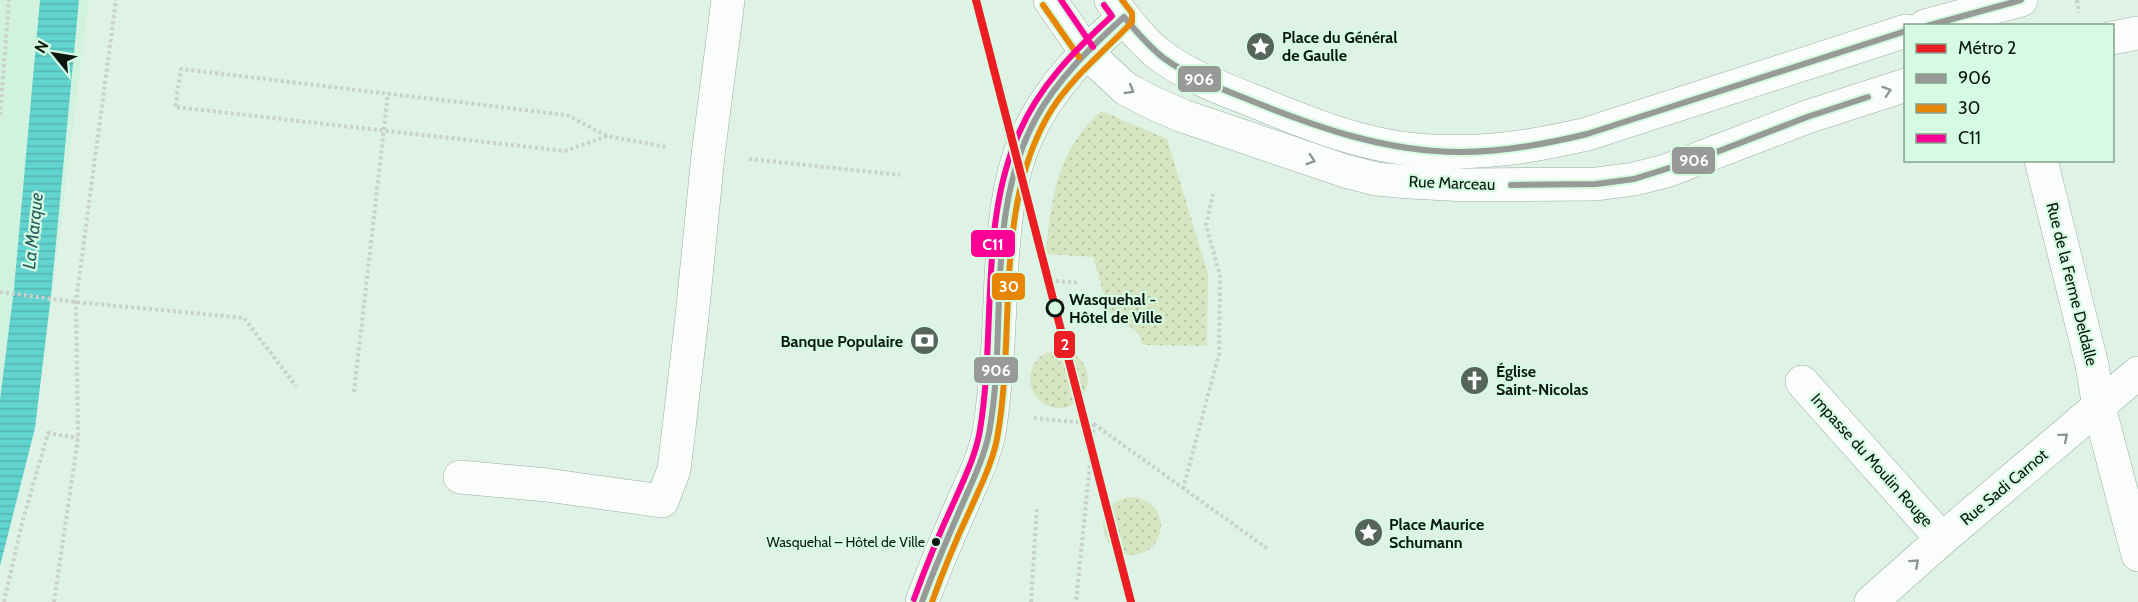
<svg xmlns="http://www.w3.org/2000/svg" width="2138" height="602" font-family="Cabin,sans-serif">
<defs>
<pattern id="grass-dots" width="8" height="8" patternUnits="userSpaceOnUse" patternTransform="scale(1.5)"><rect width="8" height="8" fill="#d6e6c2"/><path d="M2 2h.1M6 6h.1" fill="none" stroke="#b6c5a6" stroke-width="1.8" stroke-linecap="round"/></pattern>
<pattern id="water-rules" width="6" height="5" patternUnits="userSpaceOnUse" patternTransform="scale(1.5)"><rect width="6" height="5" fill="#62d4d0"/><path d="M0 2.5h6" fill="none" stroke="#54b5b2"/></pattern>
</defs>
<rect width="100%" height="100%" fill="#def3e6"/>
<!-- built -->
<path fill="#d1f2dd" d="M0,0H89L35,428L0,449Z"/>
<!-- grass -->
<g fill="url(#grass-dots)">
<path d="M1100,112H1104L1167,139L1208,274L1207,346L1142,345C1141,329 1128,323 1113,325L1093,257L1046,254C1050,211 1054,169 1081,133C1087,126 1092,118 1100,112Z"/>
<circle cx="1059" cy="379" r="29"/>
<circle cx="1132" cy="526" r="29"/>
</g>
<!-- water -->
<path fill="url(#water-rules)" d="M40,0H79L51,295L35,428L0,566V400L14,289Z"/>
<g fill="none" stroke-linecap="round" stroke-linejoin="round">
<defs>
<g id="minor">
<path d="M1050,0L1086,52L1126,89L1153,103L1183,116L1345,171L1376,179L1410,182L1466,185L1596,184L1634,179L1666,171L1807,117L1906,85"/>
<path d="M1111,0C1124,18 1139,37 1156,52C1185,75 1220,88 1254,101C1311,125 1371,149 1433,151C1488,154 1535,146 1587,134L1906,31"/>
<path d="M1925,26L2021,0"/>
<path d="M2112,38L2138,33"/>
<path d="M2041,160L2092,365L2099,407L2138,555"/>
<path d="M1802,382L1942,539"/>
<path d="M460,477L547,485L662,501L674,470L692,317L708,155L728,0"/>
<path d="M922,602C934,569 948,537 962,505C972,482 984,458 989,433C997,382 999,329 1001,278C1004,230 1007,180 1027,136C1049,87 1085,52 1124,17"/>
<path d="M1871,602L1942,539L2138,373"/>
</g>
</defs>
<!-- minor casing -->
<use href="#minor" stroke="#9caca2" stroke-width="34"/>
<!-- path -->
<g stroke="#cad0cc" stroke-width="4" stroke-dasharray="3 3" stroke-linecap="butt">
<path d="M2077,0L2079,13"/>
<path d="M0,115L9,0"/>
<path d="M607,136L565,151L175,107L181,69L567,115L607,136L667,147"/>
<path d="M749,159L900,175"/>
<path d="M1044,280L1079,283"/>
<path d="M0,292L76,302L244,318L296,386"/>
<path d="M354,392L388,93"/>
<path d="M1034,418L1094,424L1076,602"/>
<path d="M1094,424L1268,549"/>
<path d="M1183,489L1219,354L1220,275L1206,225L1213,194"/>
<path d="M4,602L22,523L48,433L78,438"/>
<path d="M54,602L78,438L76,302L116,0"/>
<path d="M1031,602L1037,506"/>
</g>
<!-- minor -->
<use href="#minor" stroke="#fafdfb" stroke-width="33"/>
<defs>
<g id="bus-1">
<path d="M1927,26L2021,0"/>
<path d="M1511,185L1596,184L1634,179L1701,158L1807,117L1868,97"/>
<path d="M922,602C934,569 948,537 962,505C972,482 984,458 989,433C1008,330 984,215 1035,120C1057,79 1091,47 1124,17C1137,32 1149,47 1165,59C1190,77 1219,88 1247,99C1315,127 1386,152 1461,152C1504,152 1546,144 1587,134L1906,31"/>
</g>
<g id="bus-2">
<path d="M1043,5L1079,57"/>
<path d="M932,602C943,571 956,540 970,510C981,485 994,460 998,433C1016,327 993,203 1052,109C1074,75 1105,51 1132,22V13L1122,0"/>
</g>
<g id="bus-3">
<path d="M1061,0L1093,47"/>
<path d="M914,599C926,566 939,534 954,502C964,479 976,455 980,430C996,334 979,221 1019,133C1039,86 1075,50 1112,16L1104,5"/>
</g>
</defs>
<!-- bus-1 casing -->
<use href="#bus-1" stroke="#d6fbe3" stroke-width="10"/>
<!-- bus-2 casing -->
<use href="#bus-2" stroke="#d6fbe3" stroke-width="10"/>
<!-- bus-3 casing -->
<use href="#bus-3" stroke="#d6fbe3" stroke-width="10"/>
<!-- bus-1 -->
<use href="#bus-1" stroke="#979a98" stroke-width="6"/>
<!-- bus-2 -->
<use href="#bus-2" stroke="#e78602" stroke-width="6"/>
<!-- bus-3 -->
<use href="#bus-3" stroke="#ff0096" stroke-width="6"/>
<defs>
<path id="metro-1" d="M976,0L1131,602"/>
</defs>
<!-- metro-1 casing -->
<use href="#metro-1" stroke="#d6fbe3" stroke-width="12"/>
<!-- metro-1 -->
<use href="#metro-1" stroke="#ed1d24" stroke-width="8"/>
</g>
<!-- one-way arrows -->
<defs><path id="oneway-chevron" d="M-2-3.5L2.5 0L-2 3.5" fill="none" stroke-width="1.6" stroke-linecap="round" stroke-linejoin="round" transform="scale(1.5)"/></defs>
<g stroke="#8e9691">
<use href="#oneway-chevron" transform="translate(1130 90) rotate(31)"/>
<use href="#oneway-chevron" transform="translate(1887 91) rotate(-18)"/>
<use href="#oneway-chevron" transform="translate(1311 160) rotate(18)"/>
<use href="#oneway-chevron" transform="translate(2064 437) rotate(-40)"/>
<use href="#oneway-chevron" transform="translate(1915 563) rotate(-42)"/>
</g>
<!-- icons -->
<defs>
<symbol id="sight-disc" viewBox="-11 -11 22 22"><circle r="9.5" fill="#55655b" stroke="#d6fbe3"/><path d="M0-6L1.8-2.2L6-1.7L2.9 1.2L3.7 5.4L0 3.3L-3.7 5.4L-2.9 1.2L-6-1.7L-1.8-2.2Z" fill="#fff"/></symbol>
<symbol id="bank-disc" viewBox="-11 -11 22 22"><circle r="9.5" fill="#55655b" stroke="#d6fbe3"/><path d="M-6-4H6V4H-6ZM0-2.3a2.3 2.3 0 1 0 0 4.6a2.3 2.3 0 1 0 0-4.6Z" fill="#fff"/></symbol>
<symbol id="church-disc" viewBox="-11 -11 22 22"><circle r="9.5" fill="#55655b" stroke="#d6fbe3"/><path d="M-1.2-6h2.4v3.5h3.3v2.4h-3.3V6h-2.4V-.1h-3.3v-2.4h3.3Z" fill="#fff"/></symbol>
</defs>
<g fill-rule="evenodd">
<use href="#sight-disc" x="1244" y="30" width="33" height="33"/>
<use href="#bank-disc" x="908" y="324" width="33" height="33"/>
<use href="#church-disc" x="1458" y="364" width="33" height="33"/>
<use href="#sight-disc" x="1352" y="516" width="33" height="33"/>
</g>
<!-- markers -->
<circle fill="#d6fbe3" stroke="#0b1810" stroke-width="3" cx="1055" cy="308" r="8"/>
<circle fill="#0b1810" stroke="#d6fbe3" stroke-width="2" cx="936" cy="542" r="5"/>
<g text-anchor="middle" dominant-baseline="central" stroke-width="4.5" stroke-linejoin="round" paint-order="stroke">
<!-- bus labels -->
<g font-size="14" fill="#0b1810" stroke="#d6fbe3" text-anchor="end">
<text x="925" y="542">Wasquehal – Hôtel de Ville</text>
</g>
<!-- poi labels -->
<g font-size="16" font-weight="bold" fill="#0b1810" stroke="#d6fbe3" text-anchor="start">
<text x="1282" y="37">Place du Général<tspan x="1282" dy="18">de Gaulle</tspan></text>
<text x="903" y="341" text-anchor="end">Banque Populaire</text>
<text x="1496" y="371">Église<tspan x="1496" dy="18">Saint-Nicolas</tspan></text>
<text x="1389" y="524">Place Maurice<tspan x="1389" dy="18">Schumann</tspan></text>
</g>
<!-- street labels -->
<g font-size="16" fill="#0b1810" stroke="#d6fbe3">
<text transform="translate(1452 183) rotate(2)">Rue Marceau</text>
<text transform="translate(2072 284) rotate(76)">Rue de la Ferme Deldalle</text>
<text transform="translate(1872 460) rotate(48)">Impasse du Moulin Rouge</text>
<text transform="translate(2004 487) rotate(-40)">Rue Sadi Carnot</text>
</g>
<!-- stop labels -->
<g font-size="16" font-weight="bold" fill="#0b1810" stroke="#d6fbe3" text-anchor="start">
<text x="1069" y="299">Wasquehal -<tspan x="1069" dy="18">Hôtel de Ville</tspan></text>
</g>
<!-- water labels -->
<g font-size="18" font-style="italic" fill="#255f5f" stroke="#d6fbe3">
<text transform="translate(33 231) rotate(-84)">La Marque</text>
</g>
</g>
<g stroke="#d6fbe3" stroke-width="2">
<rect x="1177" y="65" width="45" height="28" rx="6" fill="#979a98"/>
<rect x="1671" y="146" width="45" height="29" rx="6" fill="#979a98"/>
<rect x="970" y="229" width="46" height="29" rx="6" fill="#ff0096"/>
<rect x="991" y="272" width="35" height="29" rx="6" fill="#e78602"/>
<rect x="1053" y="330" width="23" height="29" rx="6" fill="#ed1d24"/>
<rect x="973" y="356" width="46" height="28" rx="6" fill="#979a98"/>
</g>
<g font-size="16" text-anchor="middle" font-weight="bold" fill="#fff">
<text x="1199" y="85">906</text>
<text x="1694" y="166">906</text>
<text x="993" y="250">C11</text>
<text x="1009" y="292">30</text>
<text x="1065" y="350">2</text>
<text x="996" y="376">906</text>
</g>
<!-- legend -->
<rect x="1904" y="24" width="210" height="138" fill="#d6fbe3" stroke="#85a08f" stroke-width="1.5"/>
<rect x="1916" y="44" width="30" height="9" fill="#ed1d24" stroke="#85a08f" stroke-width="1.5"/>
<text x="1958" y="54" font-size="18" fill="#0b1810">Métro 2</text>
<rect x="1916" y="74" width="30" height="9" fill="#979a98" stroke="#85a08f" stroke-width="1.5"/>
<text x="1958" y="84" font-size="18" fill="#0b1810">906</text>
<rect x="1916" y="104" width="30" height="9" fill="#e78602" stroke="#85a08f" stroke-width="1.5"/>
<text x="1958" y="114" font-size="18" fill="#0b1810">30</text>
<rect x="1916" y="134" width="30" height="9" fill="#ff0096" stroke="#85a08f" stroke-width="1.5"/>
<text x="1958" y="144" font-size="18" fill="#0b1810">C11</text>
<!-- north arrow -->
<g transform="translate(54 54) rotate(300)" stroke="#d6fbe3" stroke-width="4.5" paint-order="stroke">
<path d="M0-4.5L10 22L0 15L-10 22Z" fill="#0b1810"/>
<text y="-9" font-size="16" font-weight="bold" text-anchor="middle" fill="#0b1810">N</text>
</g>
</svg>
